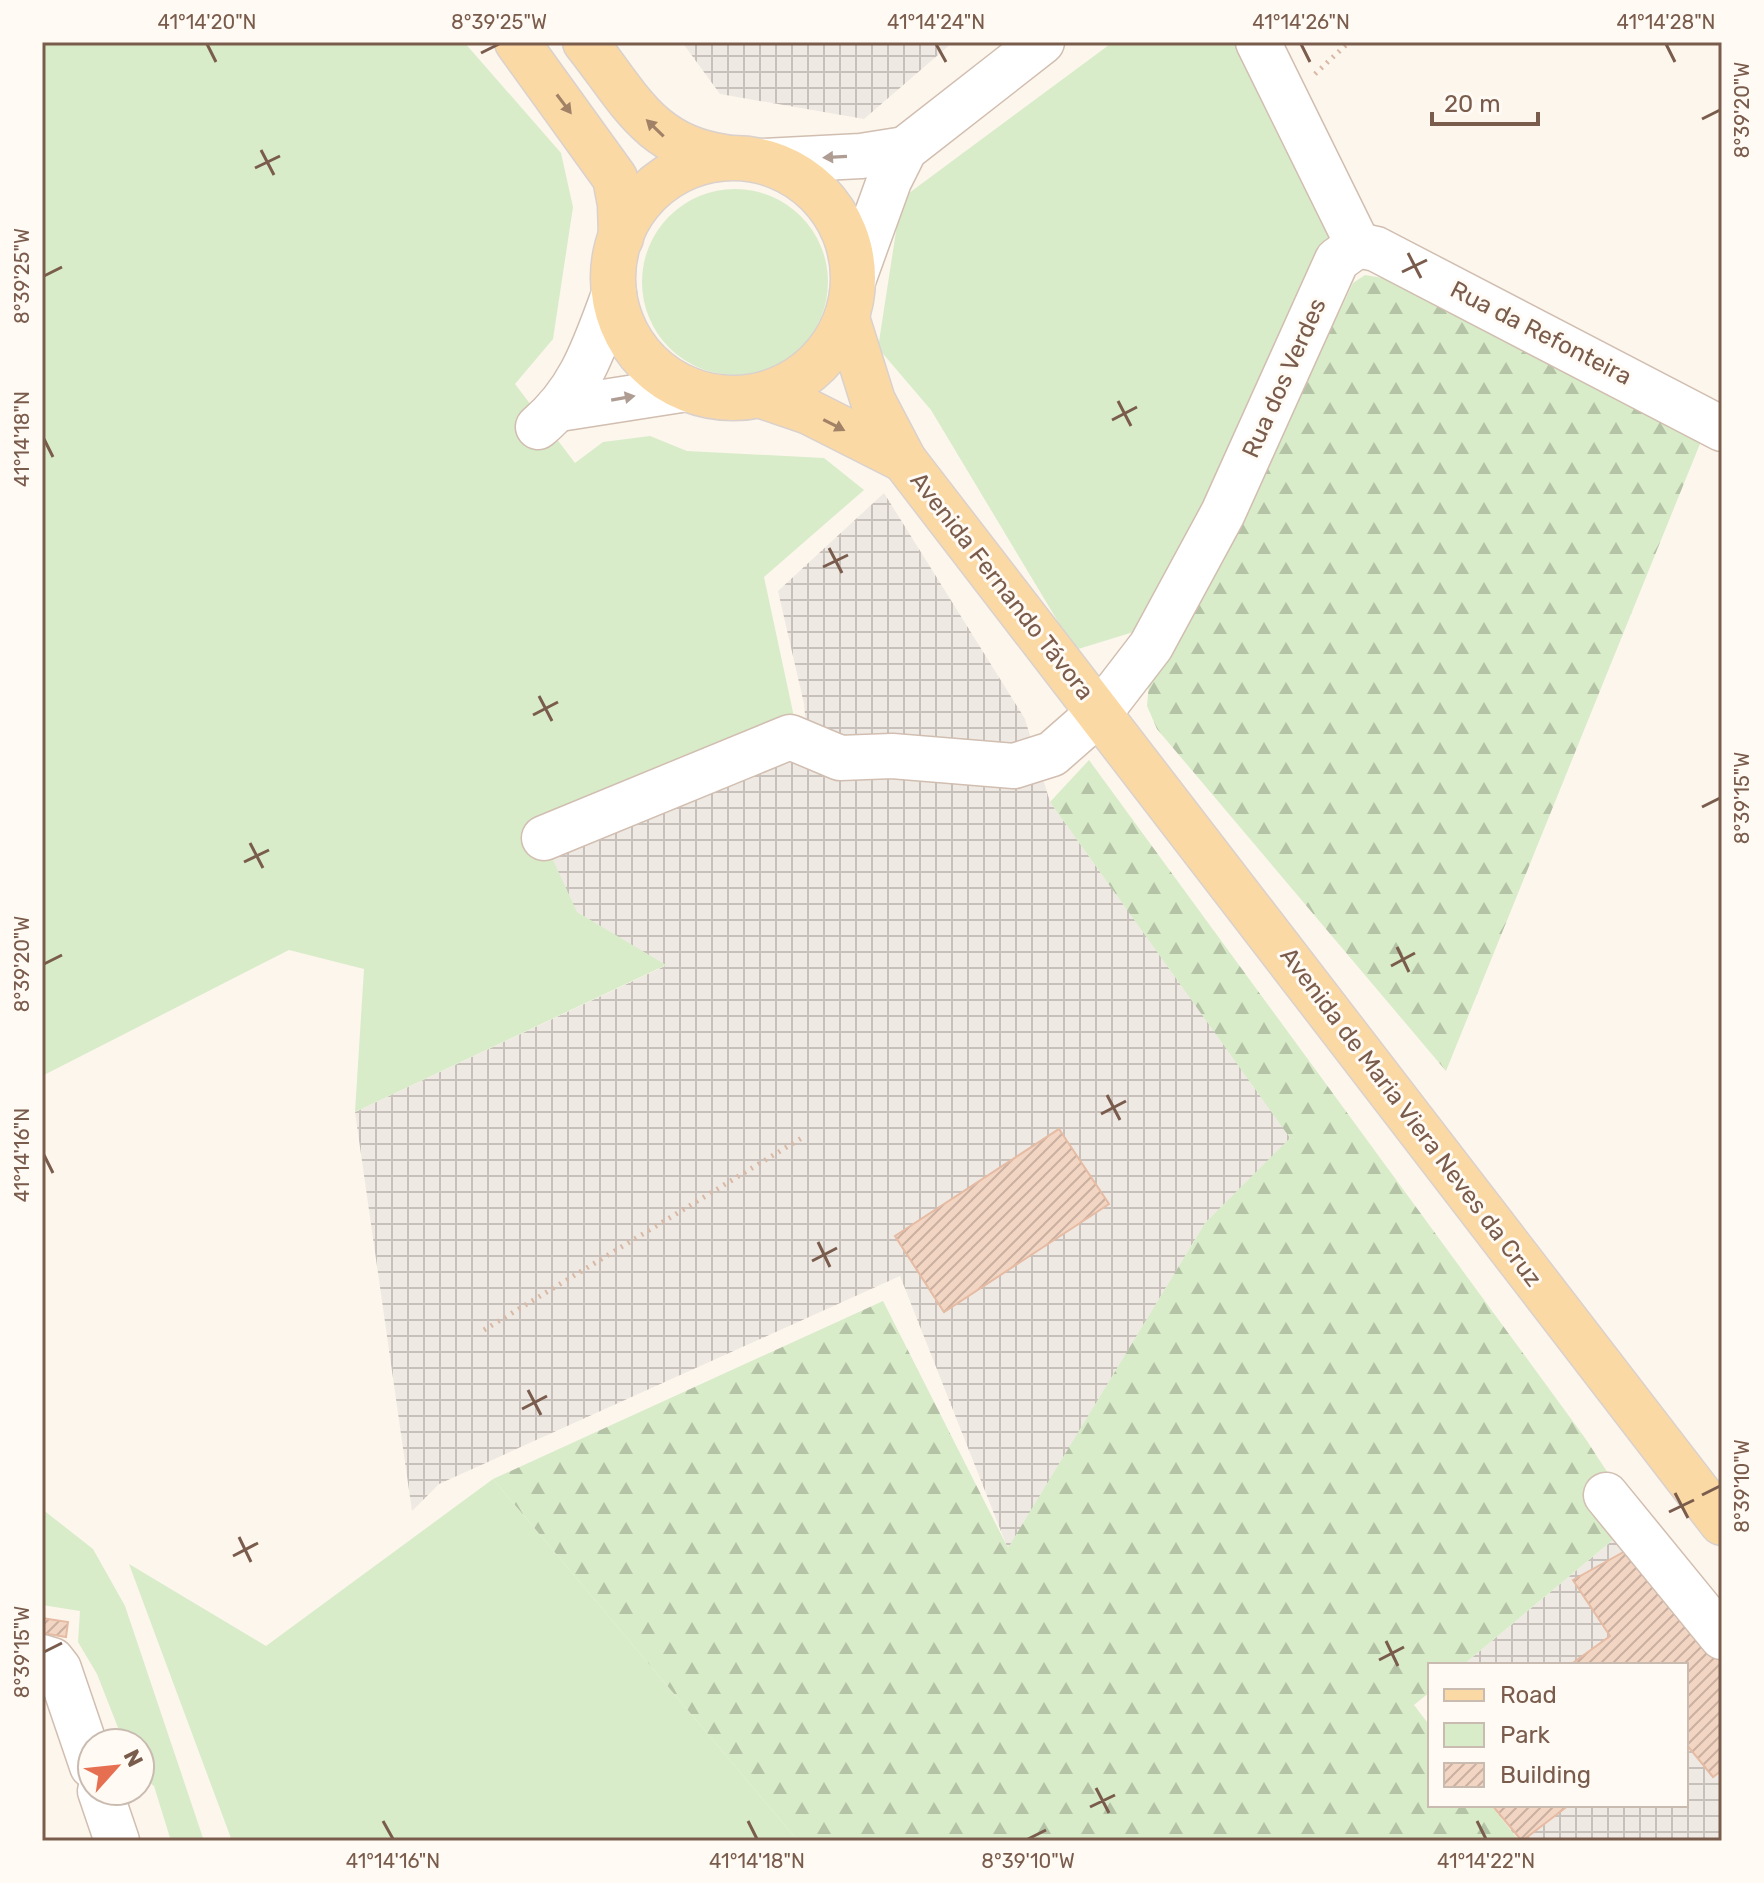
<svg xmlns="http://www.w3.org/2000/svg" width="1764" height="1883" font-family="Rubik,sans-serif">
<defs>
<pattern id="industrial-grid" width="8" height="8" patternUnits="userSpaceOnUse" patternTransform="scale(2)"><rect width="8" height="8" fill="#efe9e4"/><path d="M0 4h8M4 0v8" fill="none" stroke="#c7c0bb"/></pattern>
<pattern id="forest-firs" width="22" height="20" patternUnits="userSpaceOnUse" patternTransform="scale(2)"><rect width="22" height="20" fill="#d8ecc9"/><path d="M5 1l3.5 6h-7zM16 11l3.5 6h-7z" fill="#b4c2a5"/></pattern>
<pattern id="building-hatch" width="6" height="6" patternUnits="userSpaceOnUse" patternTransform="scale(2)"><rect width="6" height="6" fill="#f3d5c3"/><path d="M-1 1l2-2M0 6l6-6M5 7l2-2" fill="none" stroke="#cab0a1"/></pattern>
</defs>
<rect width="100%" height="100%" fill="#fdf6ec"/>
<!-- industrial -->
<g fill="url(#industrial-grid)">
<path d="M682,42H953L864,119L720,94Z"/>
<path d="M884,493L1025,719L1050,802L1291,1138L1205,1223L1008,1549L900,1276L439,1484L412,1511L355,1112L665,966L559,901L547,847L809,756L804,704L778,591Z"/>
<path d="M1638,1519L1722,1635V1841H1519L1491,1805H1686V1665H1463Z"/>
</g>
<!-- green -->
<g fill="#d8ecc9">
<path d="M42,42H464L561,153L573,207L553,339L515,384L575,463L603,442L650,436L687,451L824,458L864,490L764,577L794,717L547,847L577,912L666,965L355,1112L364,969L289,950L42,1076Z"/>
<path d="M1113,42H1243L1347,230L1140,630L1075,650L931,410L878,348L901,199Z"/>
<circle cx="735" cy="282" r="93"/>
<path d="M493,1479L798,1841H232L129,1564L266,1646Z"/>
<path d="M42,1509L93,1549L125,1606L204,1841H171L154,1786L140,1776V1743H124L97,1674L78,1642L80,1611L42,1605Z"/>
</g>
<!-- forest -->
<g fill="url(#forest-firs)">
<path d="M1365,275L1383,278L1706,429L1446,1071L1157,729L1147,706L1149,683L1240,522L1353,283Z"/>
<path d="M1089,760L1585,1438L1638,1519L1463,1665H1430V1692L1414,1705L1430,1726V1805H1491L1519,1841H798L493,1479L883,1301L1008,1548L1205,1223L1290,1138L1050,802Z"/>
</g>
<!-- building -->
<g fill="url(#building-hatch)" stroke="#e6bba3" stroke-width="2">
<path d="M1059,1129L1109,1204L944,1312L895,1236Z"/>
<path d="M1629,1549L1722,1662V1770L1713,1777L1686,1744V1665H1570L1610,1636L1573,1580Z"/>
<path d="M42,1618L68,1622L66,1637L42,1633Z"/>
<path d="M1492,1805H1569L1522,1841Z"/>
</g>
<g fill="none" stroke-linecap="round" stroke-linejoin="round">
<defs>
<g id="minor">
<path d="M1258,42L1358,245"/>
<path d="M764,161L861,156L905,149"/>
<path d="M1358,245L1376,249L1722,429"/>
<path d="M854,278L889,181L905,149L1042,42"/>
<path d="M559,409L687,389"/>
<path d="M538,427C581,391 595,345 614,294"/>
<path d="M544,838L790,737L840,758L892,756L1014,766L1052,754L1101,711L1151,646L1223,513L1337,260L1358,245"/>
<path d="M1606,1495L1722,1637"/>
<path d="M42,1657L52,1660L59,1669L92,1766"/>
<path d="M100,1791L117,1841"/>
</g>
<g id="major">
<path d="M517,42L615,178L620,204L621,238"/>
<path d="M585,42C629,97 649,147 725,157"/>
<circle cx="733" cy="278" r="120"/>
<path d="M847,318L873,401L904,460L1722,1523"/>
<path d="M762,396L809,412L904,460"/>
</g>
</defs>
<!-- minor casing -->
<use href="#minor" stroke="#d1beb0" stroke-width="47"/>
<!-- major casing -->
<use href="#major" stroke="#dad1cd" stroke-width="47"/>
<!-- path -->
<g stroke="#d9b8a5" stroke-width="5" stroke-dasharray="2 6" stroke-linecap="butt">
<path d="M1315,74L1349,42"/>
<path d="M484,1330L805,1136"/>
</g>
<!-- minor -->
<use href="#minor" stroke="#fff" stroke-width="44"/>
<!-- major -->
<use href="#major" stroke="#fbd9a5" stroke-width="44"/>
</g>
<!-- one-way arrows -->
<defs><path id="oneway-solid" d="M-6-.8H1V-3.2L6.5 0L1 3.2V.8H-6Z" transform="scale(2)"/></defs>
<g fill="#a18267">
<use href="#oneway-solid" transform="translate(564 104) rotate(53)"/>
<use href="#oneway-solid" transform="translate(655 128) rotate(-136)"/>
<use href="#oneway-solid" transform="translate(834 425) rotate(27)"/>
</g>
<g fill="#af9d94">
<use href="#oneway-solid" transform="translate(835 157) rotate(177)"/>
<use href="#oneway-solid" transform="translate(623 398) rotate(-10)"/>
</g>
<!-- ticks -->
<path fill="none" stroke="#7a5c4d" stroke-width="3" d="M207,44L216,62M936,44L946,62M1301,44L1310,62M1666,44L1675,62M481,53L499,44M1702,119L1720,110M261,150L274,175M255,168L280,156M1408,253L1421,278M1402,272L1427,260M44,276L62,267M1118,401L1131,426M1112,420L1137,407M44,439L53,457M829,548L842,573M823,567L848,555M539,696L552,721M533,715L558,702M1702,807L1720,798M250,843L263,868M244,862L269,850M1397,947L1409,972M44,964L62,955M1391,966L1415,953M1107,1095L1120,1120M1101,1114L1126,1101M44,1155L53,1173M818,1242L830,1267M812,1261L837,1248M528,1390L541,1415M522,1409L547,1396M1675,1493L1688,1518M1702,1495L1720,1486M1669,1512L1694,1500M239,1537L251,1562M233,1556L258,1543M1386,1641L1398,1666M44,1652L62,1643M1379,1660L1404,1647M1096,1788L1109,1813M1090,1807L1115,1795M383,1821L393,1839M748,1821L757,1839M1477,1821L1486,1839M1028,1839L1046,1830"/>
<g text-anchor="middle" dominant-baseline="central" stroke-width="6" stroke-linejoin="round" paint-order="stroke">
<!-- street labels -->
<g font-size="24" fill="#7a5c4d" stroke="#fffaf3">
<text transform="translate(1541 333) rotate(27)">Rua da Refonteira</text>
<text transform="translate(1284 378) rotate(-66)">Rua dos Verdes</text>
<text transform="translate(1002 586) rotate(52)">Avenida Fernando Távora</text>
<text transform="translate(1411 1117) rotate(53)">Avenida de Maria Viera Neves da Cruz</text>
</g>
</g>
<!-- border -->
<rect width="1764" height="1883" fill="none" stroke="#fffaf3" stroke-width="88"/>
<!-- legend -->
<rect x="1428" y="1663" width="260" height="144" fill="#fffaf3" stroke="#cabbb1" stroke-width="2"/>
<rect x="1444" y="1689" width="40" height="12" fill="#fbd9a5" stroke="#cabbb1" stroke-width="2"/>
<text x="1500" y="1703" font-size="24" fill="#7a5c4d">Road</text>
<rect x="1444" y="1723" width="40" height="24" fill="#d8ecc9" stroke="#cabbb1" stroke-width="2"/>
<text x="1500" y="1743" font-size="24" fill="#7a5c4d">Park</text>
<rect x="1444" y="1763" width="40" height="24" fill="url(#building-hatch)" stroke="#cabbb1" stroke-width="2"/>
<text x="1500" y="1783" font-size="24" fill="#7a5c4d">Building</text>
<!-- north arrow -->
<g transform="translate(116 1767) rotate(63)"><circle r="38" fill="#fffaf3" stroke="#cabbb1" stroke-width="2"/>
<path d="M0-6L14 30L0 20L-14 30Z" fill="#e76f51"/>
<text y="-12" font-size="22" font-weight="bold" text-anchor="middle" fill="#7a5c4d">N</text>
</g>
<!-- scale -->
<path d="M1432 112v12h106v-12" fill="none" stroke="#7a5c4d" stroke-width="4"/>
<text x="1444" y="112" font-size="24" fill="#7a5c4d" stroke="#fffaf3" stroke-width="6" paint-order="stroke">20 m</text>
<rect x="44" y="44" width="1676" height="1795" fill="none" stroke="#7a5c4d" stroke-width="3"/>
<g font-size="20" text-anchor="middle" fill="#7a5c4d">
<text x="207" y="29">41°14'20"N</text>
<text x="499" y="29">8°39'25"W</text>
<text x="936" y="29">41°14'24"N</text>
<text x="1301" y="29">41°14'26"N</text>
<text x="1666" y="29">41°14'28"N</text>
<text transform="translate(1742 110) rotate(-90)" y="7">8°39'20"W</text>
<text transform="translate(22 276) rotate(-90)" y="7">8°39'25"W</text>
<text transform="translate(22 439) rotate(-90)" y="7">41°14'18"N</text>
<text transform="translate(1742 798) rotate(-90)" y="7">8°39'15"W</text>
<text transform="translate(22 964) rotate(-90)" y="7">8°39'20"W</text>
<text transform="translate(22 1155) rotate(-90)" y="7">41°14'16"N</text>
<text transform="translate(1742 1486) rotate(-90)" y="7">8°39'10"W</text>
<text transform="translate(22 1652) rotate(-90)" y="7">8°39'15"W</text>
<text x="393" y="1868">41°14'16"N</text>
<text x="757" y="1868">41°14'18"N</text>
<text x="1028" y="1868">8°39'10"W</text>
<text x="1486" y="1868">41°14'22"N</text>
</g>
</svg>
